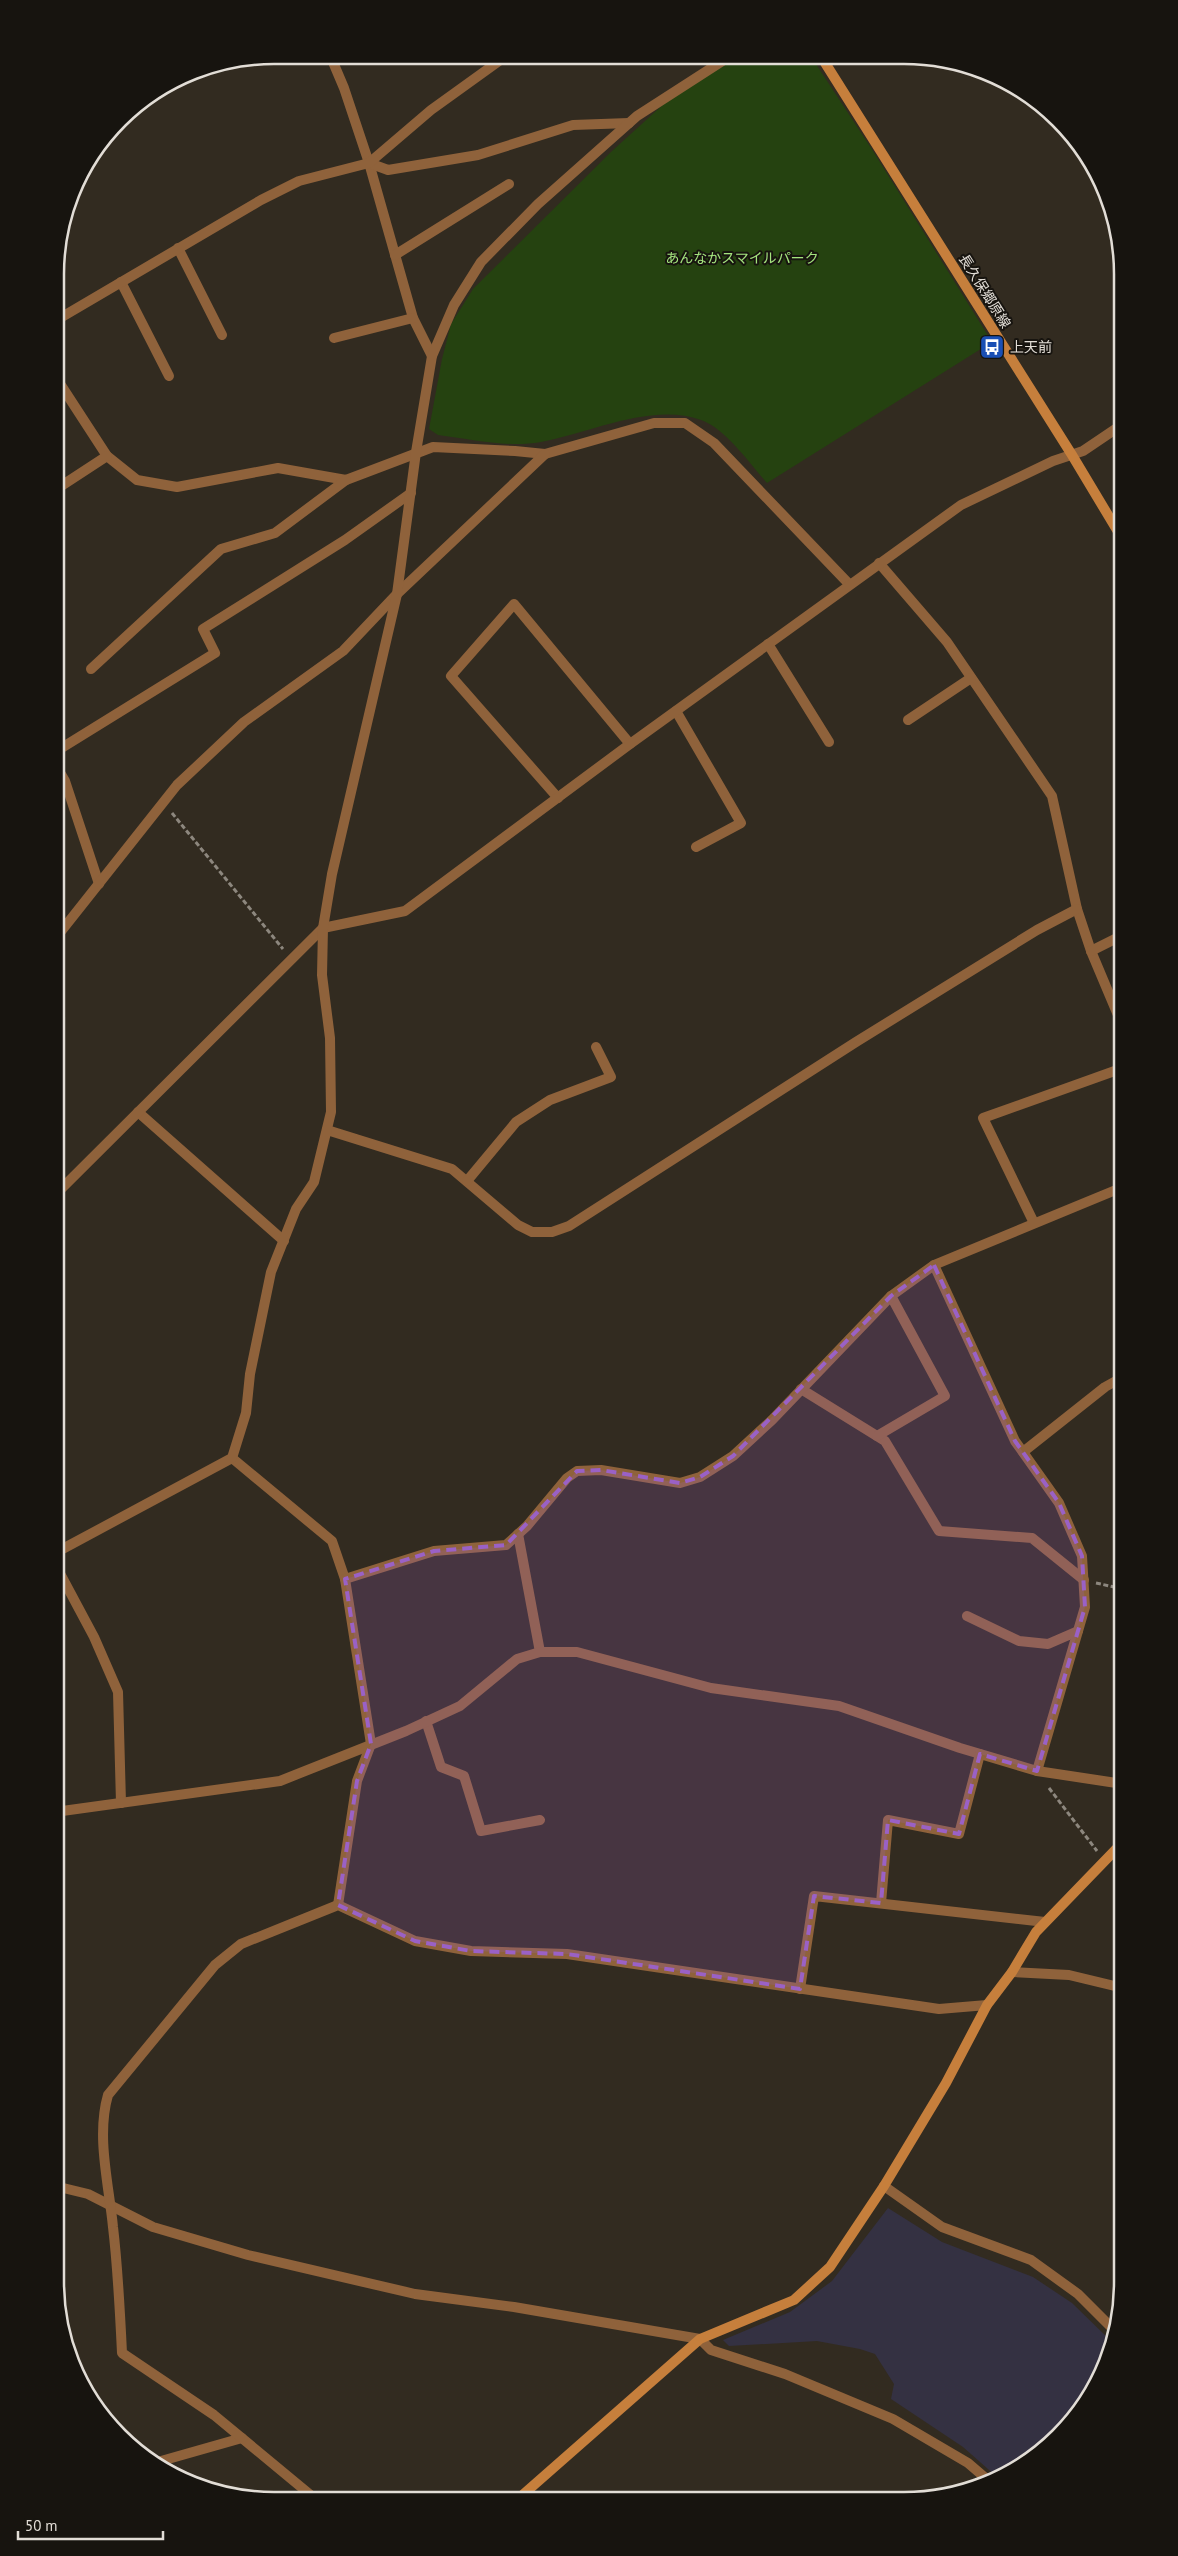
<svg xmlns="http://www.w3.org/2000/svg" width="1178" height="2556" font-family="'PT Sans','Noto Sans JP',sans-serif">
<rect width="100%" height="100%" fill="#322b20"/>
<!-- industrial -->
<path fill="#343142" d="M888,2208L942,2242L1033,2277L1072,2303L1112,2342L1106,2366L1069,2426L1025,2464L997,2477L963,2447L891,2399L894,2384L875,2354L860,2349L817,2341L729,2346L723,2340L790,2312L832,2281Z"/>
<!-- green -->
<path fill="#254210" d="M736,58H812L873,151L992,342L767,483C750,464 725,428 701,420C652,402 590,433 541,442C507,448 471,439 438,435L429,429L442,359L451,324L473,289L612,151L666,102Z"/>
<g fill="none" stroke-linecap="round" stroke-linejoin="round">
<!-- path -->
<g stroke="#8d877e" stroke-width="3" stroke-dasharray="5 2.5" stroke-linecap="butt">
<path d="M172,813L283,949"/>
<path d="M1096,1583L1123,1589"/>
<path d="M1049,1788L1097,1851"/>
</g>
<!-- street -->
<g stroke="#8f623b" stroke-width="10">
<path d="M330,55L344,88L369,163L413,318L432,356"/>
<path d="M369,163L388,170L478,155L573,125L629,123"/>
<path d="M178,248L222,335"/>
<path d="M395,255L509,184"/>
<path d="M121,282L169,376"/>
<path d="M55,308L60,317"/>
<path d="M55,321L261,200L299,181L369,163L431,110L506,56"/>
<path d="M334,338L413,318"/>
<path d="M55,376L107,456L137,480L177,487L278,468L346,480L433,447L515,451L545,454L654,423H685L714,443L849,584"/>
<path d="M55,490L107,456"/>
<path d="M879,563L947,642L1052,796L1077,909L1091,951L1123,1027"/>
<path d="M768,644L829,742"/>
<path d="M91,669L221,549L275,533L346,480"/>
<path d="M676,711L741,823L696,847"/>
<path d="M908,720L971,678"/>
<path d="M55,752L215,653L203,629L345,540L411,493"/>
<path d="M55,764L65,781L99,884"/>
<path d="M558,798L451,676L514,604L630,744"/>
<path d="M55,939L177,785L244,722L343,651L397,594L545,454"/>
<path d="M1091,951L1123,935"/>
<path d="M138,1112L284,1241"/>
<path d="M327,1130L452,1169L518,1225L532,1232H552L569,1226L856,1042L1037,930L1077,909"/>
<path d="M467,1181L516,1122L550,1100L611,1077L596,1047"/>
<path d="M55,1195L323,928L405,911L630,744L961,505L1053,461L1083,451L1123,424"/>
<path d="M1034,1223L983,1118L1123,1068"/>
<path d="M934,1265L1015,1441L1059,1503L1082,1556L1085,1607L1037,1771"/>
<path d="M801,1389L885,1441L939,1531L1032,1538L1084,1580"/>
<path d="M877,1436L945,1396L891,1296"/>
<path d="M1023,1452L1105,1387L1123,1377"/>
<path d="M232,1458L332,1541L345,1579L371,1744L357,1781L338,1905"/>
<path d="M518,1534L540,1652"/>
<path d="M55,1553L232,1458L246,1413L250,1374L271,1272L296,1209L314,1182L331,1112L330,1038L322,975L323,928L332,874L397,594L416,452L432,356L454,305L481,262L538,204L637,116L727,58"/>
<path d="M55,1564L94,1637L118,1692L121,1803"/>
<path d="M345,1579L434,1551L506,1545L527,1526L567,1478L577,1471L601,1470L680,1483L700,1477L733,1456L772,1420L891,1296L934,1265L1123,1187"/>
<path d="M967,1616L1019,1641L1048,1644L1078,1631"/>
<path d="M426,1721L441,1767L464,1776L481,1831L540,1820"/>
<path d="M55,1812L280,1781L406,1731L460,1706L517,1659L540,1652H577L711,1688L839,1706L960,1748L1037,1771L1123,1784"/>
<path d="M881,1903L888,1820L959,1834L980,1754"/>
<path d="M1012,1972L1069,1975L1123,1988"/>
<path d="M800,1989L814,1896L1045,1922"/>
<path d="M55,2186L88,2194L153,2227L248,2255L415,2294L514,2307L700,2339L711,2350L785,2374L893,2419L968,2463L989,2481"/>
<path d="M884,2186L942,2227L1031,2260L1078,2294L1115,2331"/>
<path d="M154,2463L242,2438"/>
<path d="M313,2497L214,2415L122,2353C120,2311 118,2269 113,2227C109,2185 96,2136 108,2095L215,1965L241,1944L338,1905L415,1941L471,1951L567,1954L939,2009L987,2005"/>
</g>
<!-- secondary -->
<g stroke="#c67f3c" stroke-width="10">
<path d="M822,58L1072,455L1123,540"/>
<path d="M518,2499L700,2339L794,2300L830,2267L884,2186L946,2083L987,2005L1012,1972L1036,1932L1123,1842"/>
</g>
</g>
<!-- marked area -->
<path fill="#9a61c6" fill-opacity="0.2" stroke="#9a61c6" stroke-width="4" stroke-dasharray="10 6" stroke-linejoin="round" d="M934,1265L1015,1441L1059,1503L1082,1556L1085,1607L1037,1771L980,1754L959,1834L888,1820L881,1903L814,1896L800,1989L567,1954L471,1951L415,1941L338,1905L357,1781L371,1744L345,1579L434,1551L506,1545L577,1471L601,1470L680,1483L700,1477L733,1456L891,1296Z"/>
<!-- icons -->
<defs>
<symbol id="bus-square" viewBox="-11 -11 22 22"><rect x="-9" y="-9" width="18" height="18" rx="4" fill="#1a4fb4" stroke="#17140f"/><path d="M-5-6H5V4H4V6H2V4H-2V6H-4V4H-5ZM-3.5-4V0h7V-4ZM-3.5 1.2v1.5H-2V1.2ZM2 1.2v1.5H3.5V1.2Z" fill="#fff"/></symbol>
</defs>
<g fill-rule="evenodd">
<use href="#bus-square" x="978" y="333" width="28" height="28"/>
</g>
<g text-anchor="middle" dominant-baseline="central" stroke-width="4" stroke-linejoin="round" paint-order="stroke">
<!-- park labels -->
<g font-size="14" fill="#a4e37e" stroke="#17140f">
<text x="742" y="258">あんなかスマイルパーク</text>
</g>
<!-- street labels -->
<g font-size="14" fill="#e2ddd6" stroke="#17140f">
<text transform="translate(985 291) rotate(58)">長久保郷原線</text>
</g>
<!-- poi labels -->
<g font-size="14" fill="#e2ddd6" stroke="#17140f" text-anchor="start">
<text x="1010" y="347">上天前</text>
</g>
</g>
<!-- crop -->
<path d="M0 0H1178V2556H0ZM274 64H904A210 210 0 0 1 1114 274V2282A210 210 0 0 1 904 2492H274A210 210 0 0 1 64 2282V274A210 210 0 0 1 274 64Z" fill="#17140f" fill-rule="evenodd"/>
<path fill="none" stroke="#e2ddd6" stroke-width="2.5" d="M274 64H904A210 210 0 0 1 1114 274V2282A210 210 0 0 1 904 2492H274A210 210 0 0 1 64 2282V274A210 210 0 0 1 274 64Z"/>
<!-- scale -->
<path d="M18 2531v8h145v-8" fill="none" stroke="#e2ddd6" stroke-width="2.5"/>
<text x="25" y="2531" font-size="15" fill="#e2ddd6" stroke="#17140f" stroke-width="4" paint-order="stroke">50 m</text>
</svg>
